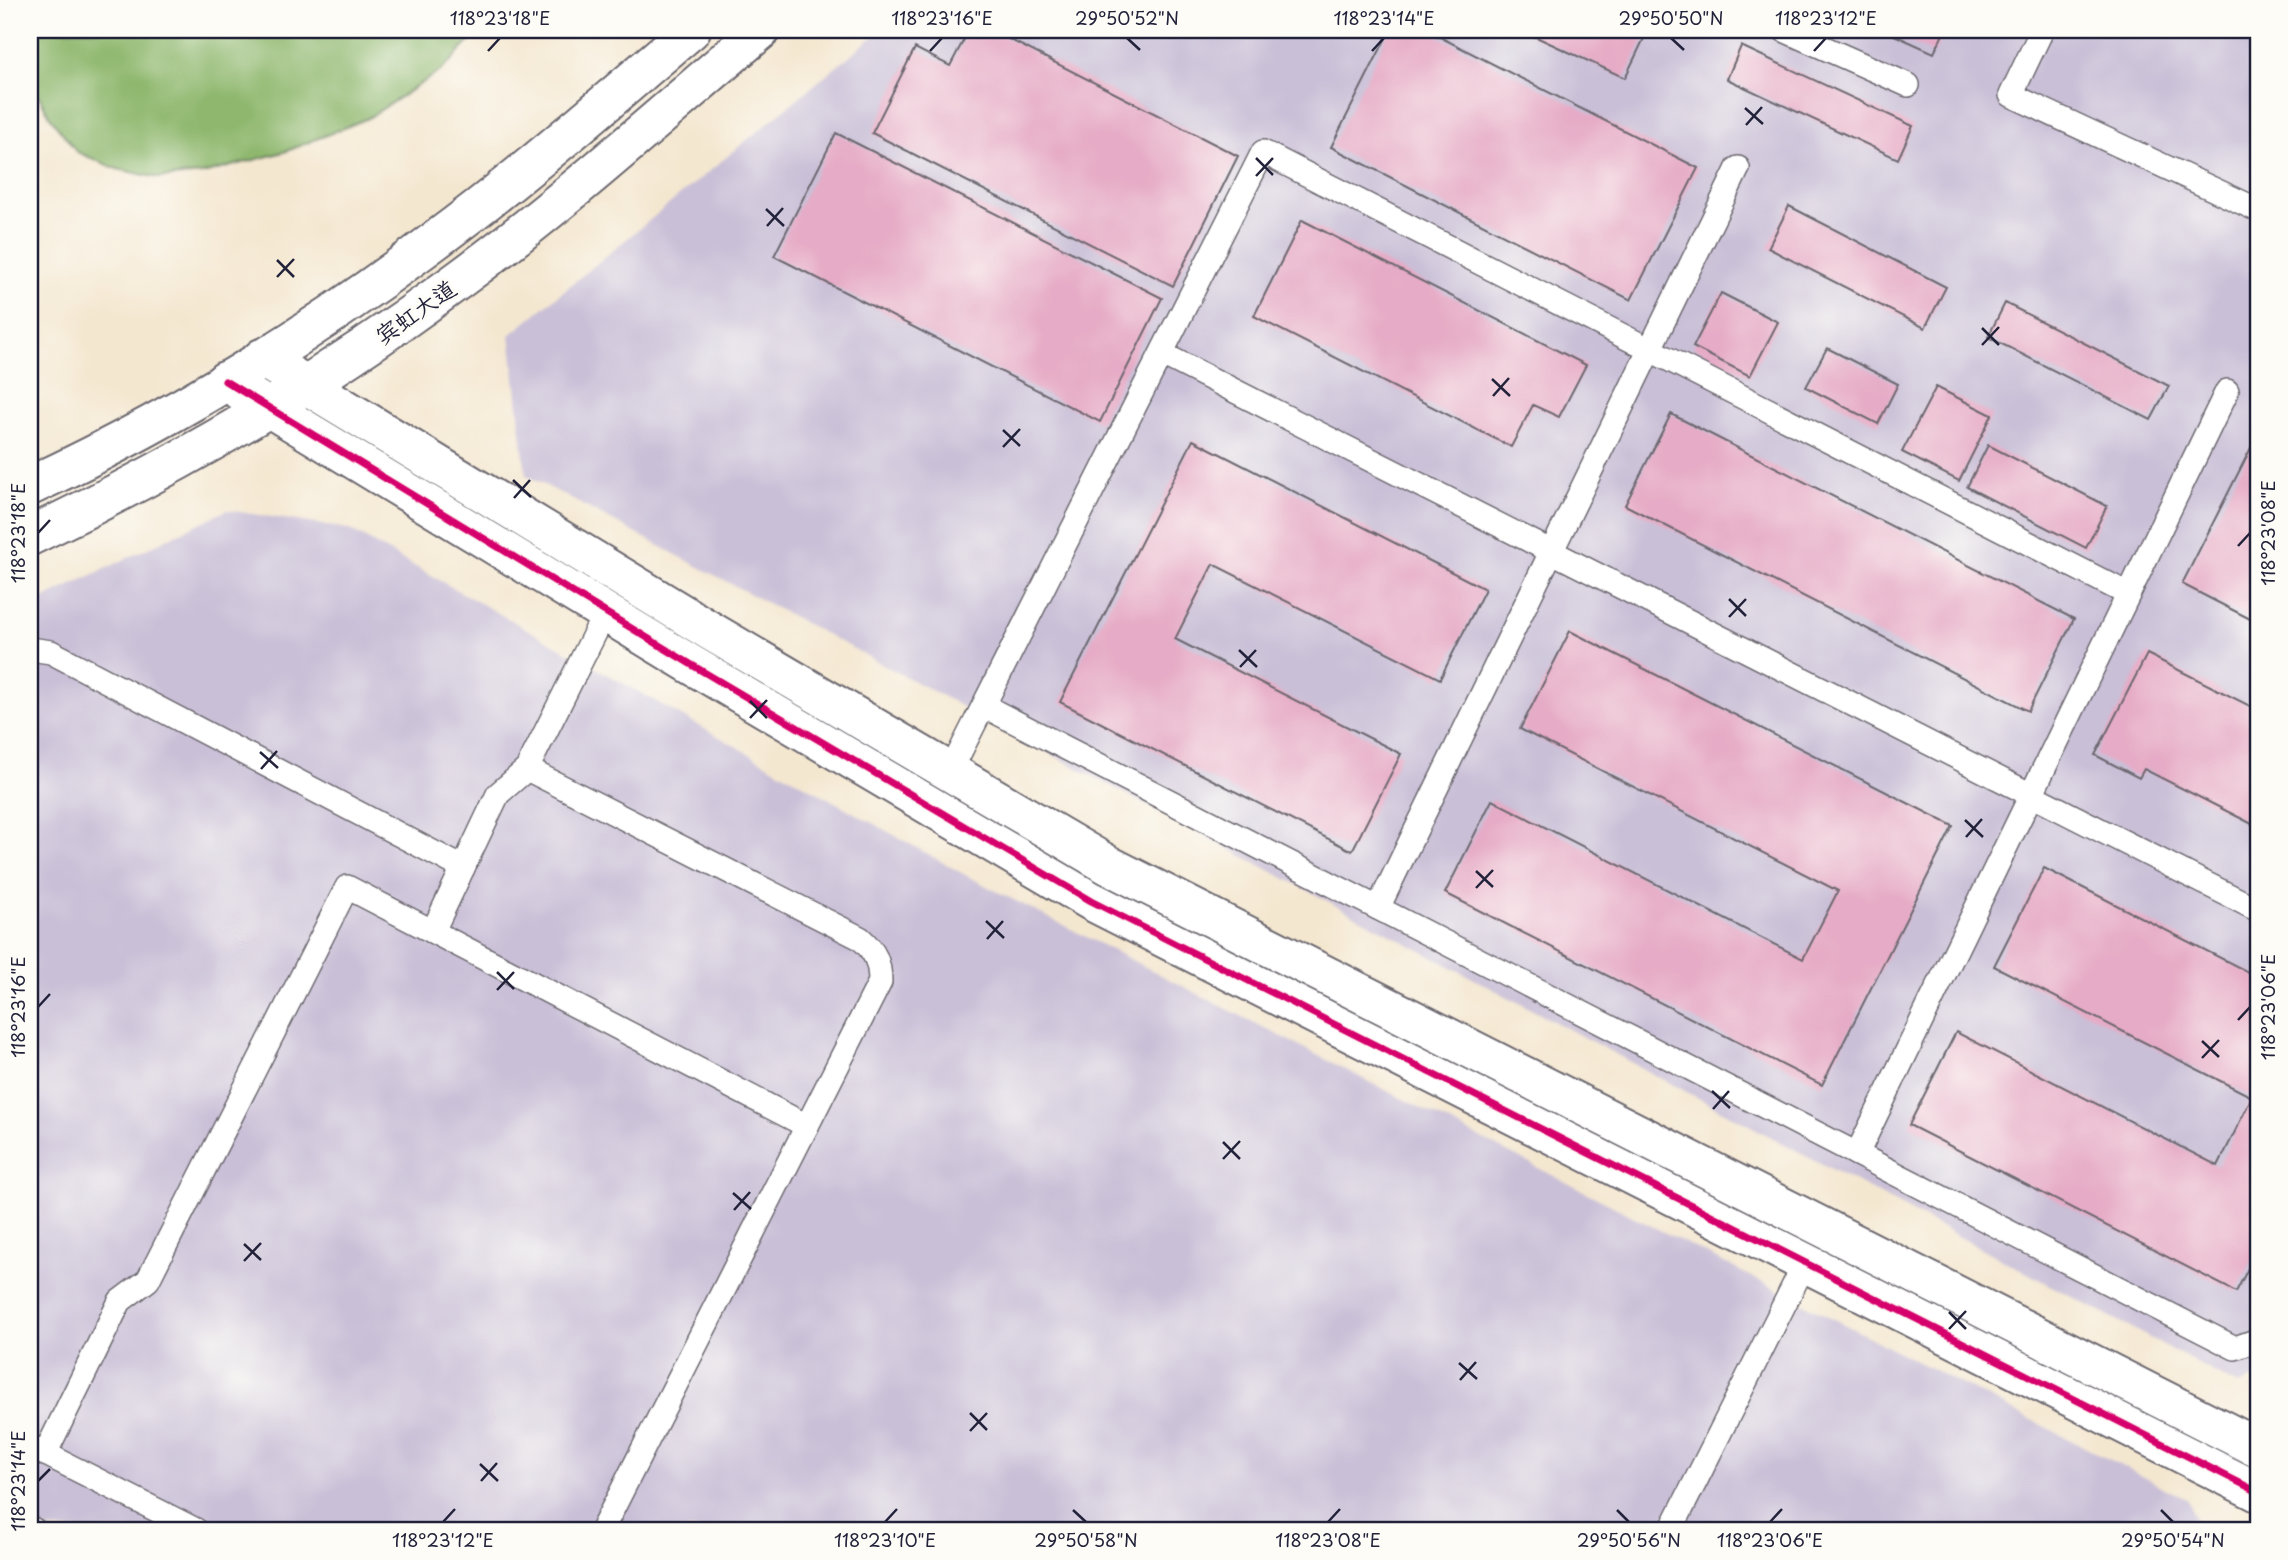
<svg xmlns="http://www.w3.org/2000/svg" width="2288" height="1560" font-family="'Playpen Sans','LXGW WenKai TC',sans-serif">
<rect width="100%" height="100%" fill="#fdfcf7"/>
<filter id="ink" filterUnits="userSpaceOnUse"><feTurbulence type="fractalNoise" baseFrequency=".0143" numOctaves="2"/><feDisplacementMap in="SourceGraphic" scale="14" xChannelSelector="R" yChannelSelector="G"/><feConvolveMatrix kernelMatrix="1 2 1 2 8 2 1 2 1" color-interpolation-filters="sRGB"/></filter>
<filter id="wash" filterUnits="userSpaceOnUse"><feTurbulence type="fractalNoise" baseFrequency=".00686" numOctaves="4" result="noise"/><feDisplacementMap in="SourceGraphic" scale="28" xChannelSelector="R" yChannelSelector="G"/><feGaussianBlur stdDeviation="1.57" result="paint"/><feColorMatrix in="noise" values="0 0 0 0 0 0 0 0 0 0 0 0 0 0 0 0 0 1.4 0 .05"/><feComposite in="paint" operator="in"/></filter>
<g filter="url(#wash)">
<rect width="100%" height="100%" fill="#f4e7d0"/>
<!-- industrial -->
<g fill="#c9bfd7">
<path d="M881,30H2258V1378L2238,1385L526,475L510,335Z"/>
<path d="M227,510L348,529L967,876L2188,1500L2200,1530H30V605Z"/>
</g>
<!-- forest -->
<path fill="#8fb86e" stroke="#586d54" stroke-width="2" d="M30,30H481L442,70L368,118L287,151L203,174L159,178L117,169L77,152L50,117L30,80Z"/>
<g id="blocks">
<!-- building -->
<g fill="#e6abc6">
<path d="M969,30H991L1238,156L1173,286L872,133L915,48L950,66Z"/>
<path d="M1390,30H1426L1698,168L1631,300L1331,147Z"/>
<path d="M1521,30H1648L1625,78Z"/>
<path d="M1883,30H1945L1934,53Z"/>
<path d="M1741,46L1913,126L1898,159L1727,79Z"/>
<path d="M836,133L1162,298L1100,422L774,256Z"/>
<path d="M1789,206L1946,287L1925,328L1768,248Z"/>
<path d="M1302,220L1586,365L1559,417L1533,405L1511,447L1254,316Z"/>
<path d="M1721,293L1778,322L1750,376L1693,347Z"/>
<path d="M2005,303L2169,386L2151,420L1988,337Z"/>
<path d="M1827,348L1898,384L1878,424L1806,387Z"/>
<path d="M1936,387L1992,415L1959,481L1902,452Z"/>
<path d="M1671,414L2074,619L2028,711L1625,505Z"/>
<path d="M2258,434V623L2182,584Z"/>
<path d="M1193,440L1485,589L1440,679L1213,564L1175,639L1401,754L1352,851L1060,702Z"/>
<path d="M1988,445L2107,506L2086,548L1967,487Z"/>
<path d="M1570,631L1953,826L1822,1085L1445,893L1492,800L1803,959L1838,891L1520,729Z"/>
<path d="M2147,654L2258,710V827L2144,769L2139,778L2095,755Z"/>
<path d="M2044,868L2258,977V1249L2236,1292L1909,1125L1956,1032L2218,1166L2252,1097L1994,966Z"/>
</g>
</g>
</g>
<g filter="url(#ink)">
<use href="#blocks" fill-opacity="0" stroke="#6c676f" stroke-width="2"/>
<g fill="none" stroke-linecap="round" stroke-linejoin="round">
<defs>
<g id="service">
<path d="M1784,30L1908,85"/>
<path d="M2042,30L2011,95L2258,210"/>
<path d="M1162,354L2258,910"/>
<path d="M30,649L51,652L463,868"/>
<path d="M984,706L2235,1348L2258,1340"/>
<path d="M527,769L860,938C875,951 880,963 880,982L602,1530"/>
<path d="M950,772L1263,152L2128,594"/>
<path d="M1378,908L1738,168"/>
<path d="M433,931L498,794L527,769L605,613"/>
<path d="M1857,1154L2227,391"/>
<path d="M30,1446L196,1530"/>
<path d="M45,1454L120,1301L148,1280L347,887L807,1126"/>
<path d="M30,1528L34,1530"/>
<path d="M1671,1530L1805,1263"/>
</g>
<g id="tertiary">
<path d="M262,358L712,632L1110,866L2258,1448"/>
<path d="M225,381L692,665L1091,901L2258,1492"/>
</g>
<g id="secondary">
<path d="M30,486C172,420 308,336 433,242C523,176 606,102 691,30"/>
<path d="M30,536C181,465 326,379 460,279C565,202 662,114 761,30"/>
</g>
</defs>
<!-- service casing -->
<use href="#service" stroke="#6c676f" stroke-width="26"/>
<!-- tertiary casing -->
<use href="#tertiary" stroke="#6c676f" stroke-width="42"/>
<!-- secondary casing -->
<use href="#secondary" stroke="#6c676f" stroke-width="42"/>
<!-- service -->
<use href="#service" stroke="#fff" stroke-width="23"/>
<!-- tertiary -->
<use href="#tertiary" stroke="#fff" stroke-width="38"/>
<!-- secondary -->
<use href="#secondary" stroke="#fff" stroke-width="38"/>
<defs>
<path id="cycleway" d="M225,381L692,665L1091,901L2258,1492"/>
</defs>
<!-- cycleway casing -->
<use href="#cycleway" stroke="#fdfcf7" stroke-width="11"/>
<!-- cycleway -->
<use href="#cycleway" stroke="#d6006c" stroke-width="7"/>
</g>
</g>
<!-- ticks -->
<path fill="none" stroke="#22223b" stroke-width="2.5" d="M1127,38L1140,50M1671,38L1684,50M488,51L500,38M930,51L942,38M1372,51L1384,38M1814,51L1826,38M1745,108L1763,124M1746,125L1762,107M1256,158L1273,175M1256,176L1273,158M766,209L784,226M767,226L783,208M277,260L294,277M277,277L294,259M1982,328L1999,345M1982,345L1999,327M1492,379L1510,396M1493,396L1509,378M1003,430L1020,446M1003,447L1020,429M513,480L531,497M514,498L530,480M38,533L50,520M2238,546L2250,533M1729,599L1746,616M1729,617L1746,599M1239,650L1257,667M1240,667L1256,650M750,701L767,718M750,718L767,700M260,752L278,768M261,769L277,751M1965,820L1983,837M1966,837L1982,819M1476,871L1493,887M1476,888L1493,870M986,921L1004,938M987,939L1003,921M497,972L514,989M497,990L514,972M38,1007L50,994M2238,1020L2250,1007M2202,1041L2219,1057M2202,1058L2219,1040M1712,1091L1730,1108M1713,1109L1729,1091M1223,1142L1240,1159M1223,1159L1240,1141M733,1193L751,1209M734,1210L750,1192M244,1244L261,1260M244,1261L261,1243M1949,1312L1966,1329M1949,1329L1966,1311M1459,1363L1477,1379M1460,1380L1476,1362M970,1413L987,1430M970,1431L987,1413M480,1464L498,1481M38,1481L50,1469M481,1481L497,1463M1073,1510L1086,1522M1617,1510L1629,1522M2161,1510L2173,1522M443,1522L455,1509M885,1522L897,1509M1328,1522L1340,1509M1770,1522L1782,1509"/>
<g text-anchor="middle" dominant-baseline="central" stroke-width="6" stroke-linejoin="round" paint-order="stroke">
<!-- street labels -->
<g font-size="23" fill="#22223b" stroke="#fdfcf7">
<text transform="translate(415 311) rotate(-35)">宾虹大道</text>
</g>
</g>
<!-- margin -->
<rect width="2288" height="1560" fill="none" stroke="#fdfcf7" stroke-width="77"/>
<rect x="38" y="38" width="2212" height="1484" fill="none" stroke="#22223b" stroke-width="2.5"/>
<g font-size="18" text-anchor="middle" fill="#22223b">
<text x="500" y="25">118°23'18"E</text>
<text x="942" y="25">118°23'16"E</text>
<text x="1127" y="25">29°50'52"N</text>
<text x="1384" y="25">118°23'14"E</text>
<text x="1671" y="25">29°50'50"N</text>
<text x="1826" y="25">118°23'12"E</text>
<text transform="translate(2269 533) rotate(-90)" y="6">118°23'08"E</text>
<text transform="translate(19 533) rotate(-90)" y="6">118°23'18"E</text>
<text transform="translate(2269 1007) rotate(-90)" y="6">118°23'06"E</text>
<text transform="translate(19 1007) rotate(-90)" y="6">118°23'16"E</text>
<text transform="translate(19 1481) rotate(-90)" y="6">118°23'14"E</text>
<text x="443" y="1547">118°23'12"E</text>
<text x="885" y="1547">118°23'10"E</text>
<text x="1086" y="1547">29°50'58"N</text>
<text x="1328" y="1547">118°23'08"E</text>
<text x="1629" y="1547">29°50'56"N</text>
<text x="1770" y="1547">118°23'06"E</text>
<text x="2173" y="1547">29°50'54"N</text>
</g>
</svg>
